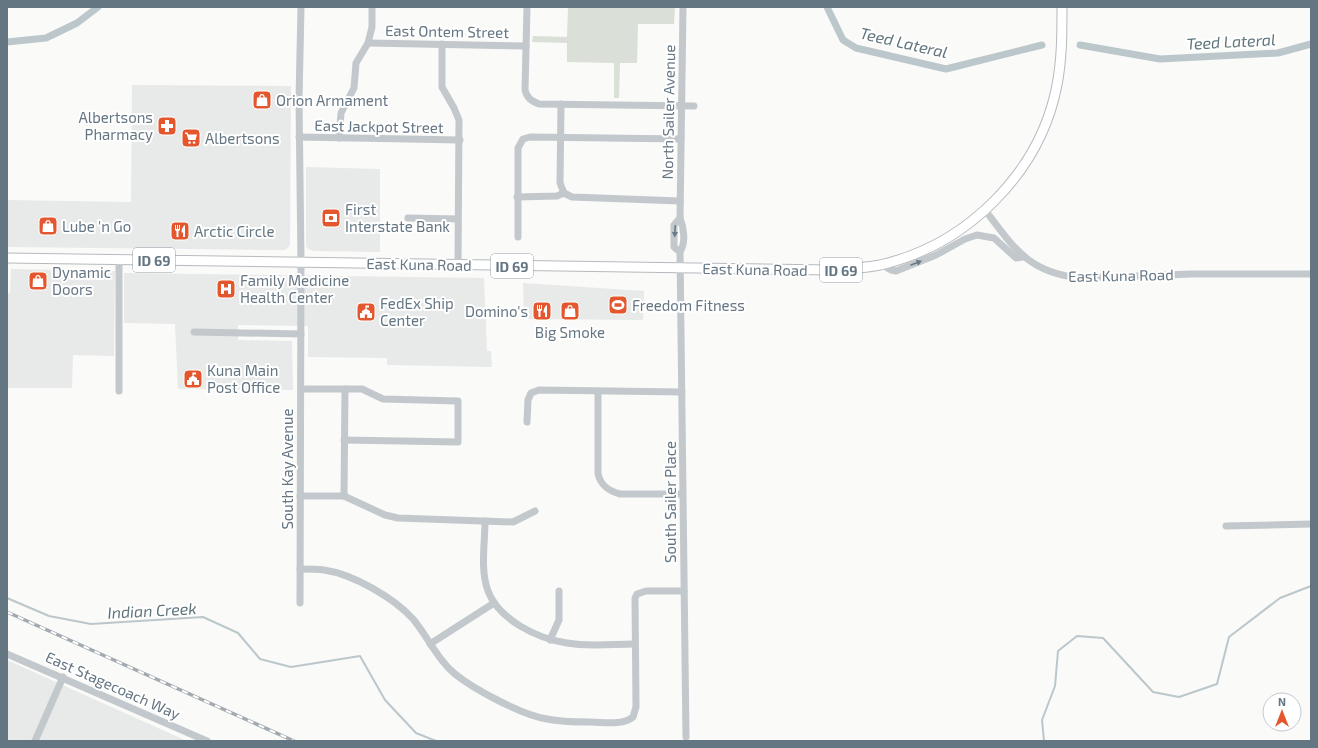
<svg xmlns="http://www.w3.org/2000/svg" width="1318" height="748" font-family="'Exo 2',sans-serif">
<rect width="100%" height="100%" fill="#fafaf8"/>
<!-- built -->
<g fill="#e8e9e9">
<path d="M132,85L291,86L290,245L288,248L284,250L7,247V200L131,202Z"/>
<path d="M306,167L380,169V252L313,251L307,248L306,245Z"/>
<path d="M11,269L115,271L114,356L73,355L72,388H7V293H10Z"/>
<path d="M124,273L484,278L487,351H491L492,367L387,365V358L308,357V326L238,325V340L292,341L293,390L178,389L175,324L124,323Z"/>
<path d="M523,283L644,291L643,320L524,319Z"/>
<path d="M7,660L187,741H7Z"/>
</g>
<!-- green -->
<path fill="#dadfd7" d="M568,7H675L674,24H638L637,63H620L619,98H614V63L567,62V43L532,42L533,36L567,37Z"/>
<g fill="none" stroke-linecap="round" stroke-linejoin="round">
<!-- stream -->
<g stroke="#bbc7cb" stroke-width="2">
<path d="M7,598L49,616L91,624L203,617L238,633L260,659L291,667L360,656L385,700L416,733L436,741"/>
<path d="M1044,741L1042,720L1055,686L1058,651L1077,636L1103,638L1153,692L1179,697L1217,684L1229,637L1280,598L1311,586"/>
</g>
<!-- canal -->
<g stroke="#bbc7cb" stroke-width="7">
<path d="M827,7L843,40L856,48L946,69L1042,45"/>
<path d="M7,42L46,38L77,23L98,7"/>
<path d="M1080,45L1160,59L1278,53L1311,44"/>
</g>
<defs>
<path id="major" d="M7,258L832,270C848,269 864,268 880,265C967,245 1040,173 1057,85C1062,59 1062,33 1062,7"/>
</defs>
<!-- major casing -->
<use href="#major" stroke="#b5babe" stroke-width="11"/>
<!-- minor -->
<g stroke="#c3c8cc" stroke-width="7">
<path d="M527,7L525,90C527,98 531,101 539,104L694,106"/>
<path d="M368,43L526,46"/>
<path d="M442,44V87L454,108L459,120L458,265"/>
<path d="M561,104L560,183L564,193L572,197L680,201"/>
<path d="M299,137L460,140"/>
<path d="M339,138L341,113L354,88L356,63L368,43L372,27V7"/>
<path d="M517,197L557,196L564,193"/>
<path d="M985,210C1014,248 1028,272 1079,278L1192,274H1311"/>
<path d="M408,218L458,219"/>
<path d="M680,218L683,7"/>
<path d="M518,237V148L523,139L530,137L681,139"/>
<path d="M680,252L674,247V225L680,218C684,228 686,243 680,252L686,737"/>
<path d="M119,259V391"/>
<path d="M880,264L891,270L896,271L936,255L965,239L977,235L994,238L1016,258L1023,257"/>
<path d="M194,332L301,334"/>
<path d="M301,389H362L383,399L458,401V442L344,440"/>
<path d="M598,391V474C601,486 609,491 620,494H682"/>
<path d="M527,422L528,400L531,393L539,390L682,392"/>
<path d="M300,496H344L385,515L398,518L513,522L535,511"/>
<path d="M344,496L345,389"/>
<path d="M485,521C485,543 480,570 488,591C499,620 538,639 567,643C588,647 613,644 634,644"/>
<path d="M1226,526L1311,524"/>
<path d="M300,569C308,569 317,569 324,570C353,574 394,598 413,619C428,637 437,659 455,674C475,690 522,715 547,719C561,722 575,722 589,722C603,722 622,726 633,717L636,707L635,598L637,594L646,591H684"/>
<path d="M300,603L301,262L299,99L301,7"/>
<path d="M550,640L559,620V591"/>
<path d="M430,644L494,603"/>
<path d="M7,654L207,741"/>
<path d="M35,741L63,677"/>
</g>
<!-- major -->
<use href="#major" stroke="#fff" stroke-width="9"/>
<defs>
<path id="rail" d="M7,612L294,741"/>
</defs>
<!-- rail casing -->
<use href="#rail" stroke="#a2aab0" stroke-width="3.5"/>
<!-- rail -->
<use href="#rail" stroke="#fff" stroke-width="2" stroke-dasharray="6" stroke-linecap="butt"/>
</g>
<!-- one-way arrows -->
<defs><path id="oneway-solid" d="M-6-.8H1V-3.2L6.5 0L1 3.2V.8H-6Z"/></defs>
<g fill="#6a7a87">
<use href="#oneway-solid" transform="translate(675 231) rotate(93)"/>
<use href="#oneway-solid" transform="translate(916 263) rotate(-21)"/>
</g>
<!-- icons -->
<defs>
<symbol id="shop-square" viewBox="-11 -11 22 22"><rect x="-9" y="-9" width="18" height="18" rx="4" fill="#e4572e" stroke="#fff"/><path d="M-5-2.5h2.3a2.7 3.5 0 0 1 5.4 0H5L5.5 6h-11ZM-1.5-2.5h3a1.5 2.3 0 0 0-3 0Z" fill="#fff"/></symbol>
<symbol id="pharmacy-square" viewBox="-11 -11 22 22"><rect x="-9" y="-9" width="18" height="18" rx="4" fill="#e4572e" stroke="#fff"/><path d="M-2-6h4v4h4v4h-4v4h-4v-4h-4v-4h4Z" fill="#fff"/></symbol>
<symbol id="supermarket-square" viewBox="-11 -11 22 22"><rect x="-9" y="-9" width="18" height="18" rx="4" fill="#e4572e" stroke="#fff"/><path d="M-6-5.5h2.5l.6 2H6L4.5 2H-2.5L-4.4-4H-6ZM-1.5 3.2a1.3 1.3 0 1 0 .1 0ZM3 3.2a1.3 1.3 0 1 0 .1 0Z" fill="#fff"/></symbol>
<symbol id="bank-square" viewBox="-11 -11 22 22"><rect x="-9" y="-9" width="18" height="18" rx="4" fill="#e4572e" stroke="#fff"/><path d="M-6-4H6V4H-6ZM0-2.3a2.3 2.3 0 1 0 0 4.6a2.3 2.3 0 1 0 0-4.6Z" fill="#fff"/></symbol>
<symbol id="restaurant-square" viewBox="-11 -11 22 22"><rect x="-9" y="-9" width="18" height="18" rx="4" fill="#e4572e" stroke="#fff"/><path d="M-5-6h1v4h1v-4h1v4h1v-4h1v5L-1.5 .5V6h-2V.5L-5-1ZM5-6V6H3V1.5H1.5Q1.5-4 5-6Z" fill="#fff"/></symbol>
<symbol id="hospital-square" viewBox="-11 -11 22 22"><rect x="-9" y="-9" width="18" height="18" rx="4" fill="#e4572e" stroke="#fff"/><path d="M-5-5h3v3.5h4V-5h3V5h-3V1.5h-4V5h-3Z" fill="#fff"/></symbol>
<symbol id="stadium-square" viewBox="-11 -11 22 22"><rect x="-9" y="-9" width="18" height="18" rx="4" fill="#e4572e" stroke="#fff"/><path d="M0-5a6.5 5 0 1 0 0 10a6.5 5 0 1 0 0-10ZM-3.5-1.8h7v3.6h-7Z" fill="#fff"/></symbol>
<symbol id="civic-square" viewBox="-11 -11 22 22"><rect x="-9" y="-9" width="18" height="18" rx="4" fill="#e4572e" stroke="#fff"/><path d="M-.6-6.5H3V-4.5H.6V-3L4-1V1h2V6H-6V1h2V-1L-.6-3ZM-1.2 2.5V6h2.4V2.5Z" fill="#fff"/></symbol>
</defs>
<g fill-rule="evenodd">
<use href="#shop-square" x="251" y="89" width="22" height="22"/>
<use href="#pharmacy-square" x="156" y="115" width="22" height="22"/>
<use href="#supermarket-square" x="180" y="127" width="22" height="22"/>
<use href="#bank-square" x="320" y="207" width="22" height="22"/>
<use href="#shop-square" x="37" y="215" width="22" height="22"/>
<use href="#restaurant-square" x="169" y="220" width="22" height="22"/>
<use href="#shop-square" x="27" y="270" width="22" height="22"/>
<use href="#hospital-square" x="215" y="278" width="22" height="22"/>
<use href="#stadium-square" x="607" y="294" width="22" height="22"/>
<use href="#restaurant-square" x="531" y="300" width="22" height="22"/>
<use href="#shop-square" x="559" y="300" width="22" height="22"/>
<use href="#civic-square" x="355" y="301" width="22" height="22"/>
<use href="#civic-square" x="182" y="368" width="22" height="22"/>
</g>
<g text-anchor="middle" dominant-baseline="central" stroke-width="4" stroke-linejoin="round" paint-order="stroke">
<!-- shield labels -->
<g fill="#fff" stroke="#939fa8" stroke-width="1">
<rect x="133" y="248" width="42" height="24" rx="3"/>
<rect x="491" y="254" width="42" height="24" rx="3"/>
<rect x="820" y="258" width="42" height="24" rx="3"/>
</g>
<g font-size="14" font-weight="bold" fill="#657683">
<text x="154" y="260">ID 69</text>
<text x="512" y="266">ID 69</text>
<text x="841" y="270">ID 69</text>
</g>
<!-- street labels -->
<g font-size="15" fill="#657683" stroke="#fff">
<text transform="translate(447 31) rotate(1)">East Ontem Street</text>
<text transform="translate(668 112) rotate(-89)">North Sailer Avenue</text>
<text transform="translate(379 126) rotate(1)">East Jackpot Street</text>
<text transform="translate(419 264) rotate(1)">East Kuna Road</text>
<text transform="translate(755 269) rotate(1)">East Kuna Road</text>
<text transform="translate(1121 275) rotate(-1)">East Kuna Road</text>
<text transform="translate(287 469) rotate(-90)">South Kay Avenue</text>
<text transform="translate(670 502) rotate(-90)">South Sailer Place</text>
<text transform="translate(113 685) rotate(24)">East Stagecoach Way</text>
</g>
<!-- poi labels -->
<g font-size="15" fill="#657683" stroke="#fff" text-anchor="start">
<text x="276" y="100">Orion Armament</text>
<text x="153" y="117" text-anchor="end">Albertsons<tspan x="153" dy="17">Pharmacy</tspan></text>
<text x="205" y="138">Albertsons</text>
<text x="345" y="209">First<tspan x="345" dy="17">Interstate Bank</tspan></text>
<text x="62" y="226">Lube 'n Go</text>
<text x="194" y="231">Arctic Circle</text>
<text x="52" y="272">Dynamic<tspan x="52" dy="17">Doors</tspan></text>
<text x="240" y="280">Family Medicine<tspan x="240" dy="17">Health Center</tspan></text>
<text x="380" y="303">FedEx Ship<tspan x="380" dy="17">Center</tspan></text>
<text x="632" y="305">Freedom Fitness</text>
<text x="528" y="311" text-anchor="end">Domino's</text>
<text x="570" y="332" text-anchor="middle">Big Smoke</text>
<text x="207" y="370">Kuna Main<tspan x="207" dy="17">Post Office</tspan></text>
</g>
<!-- water labels -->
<g font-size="16" font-style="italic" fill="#60757c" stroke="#fff">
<text transform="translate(1231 41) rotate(-3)">Teed Lateral</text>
<text transform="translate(904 42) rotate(13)">Teed Lateral</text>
<text transform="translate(152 610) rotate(-3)">Indian Creek</text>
</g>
</g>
<!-- border -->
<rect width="1318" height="748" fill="none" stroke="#657683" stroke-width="16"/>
<!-- north arrow -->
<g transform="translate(1282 712)"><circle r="19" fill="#ffffff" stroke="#c1c8cd"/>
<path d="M0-3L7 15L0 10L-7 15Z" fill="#e4572e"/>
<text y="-6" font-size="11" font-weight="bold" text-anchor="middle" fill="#657683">N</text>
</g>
</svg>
